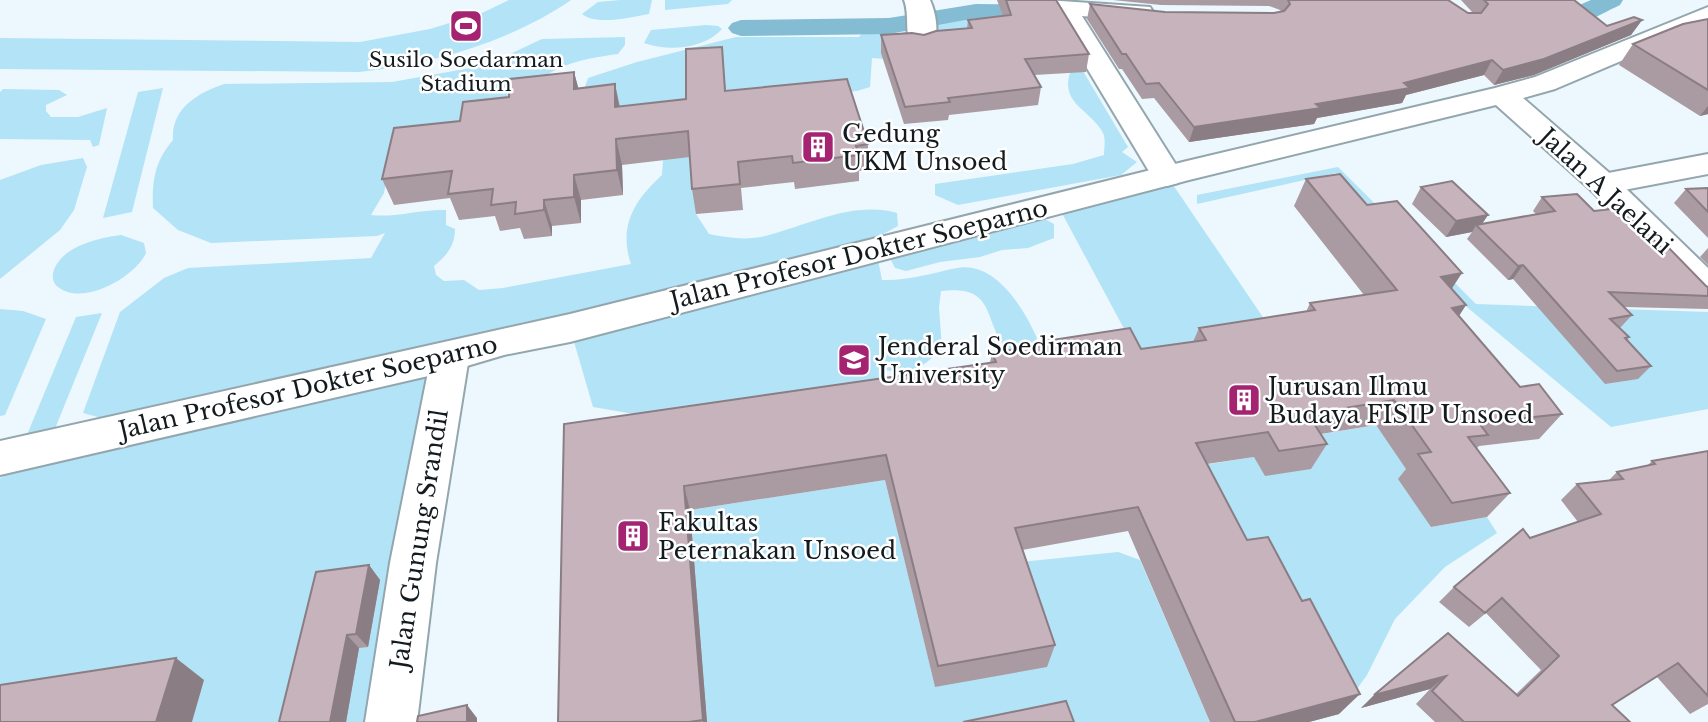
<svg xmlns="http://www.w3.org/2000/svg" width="1708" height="722" font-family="'Libre Baskerville',serif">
<rect width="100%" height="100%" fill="#ecf8fd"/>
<!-- green -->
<g fill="#b3e3f6">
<path d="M509,0H571C510,42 432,64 359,72L0,69V38L360,42L430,29L482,13Z"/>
<path d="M620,0H652L649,14C632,17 596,26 582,14L598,2Z"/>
<path d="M665,0H732L728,4L665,10Z"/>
<path d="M992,16L1051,17L1128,147L1122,152L1137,162L1121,175L958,205L935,195V184L1073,164L1104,155C1104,148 1106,139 1103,133C1091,110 1060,104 1070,73L872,58L870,87L857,91L742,102L696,214L709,234C728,238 750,241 769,235C811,224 853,201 897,213L898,226L857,248L396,352L160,413L109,420L83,413L120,312L164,278L188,268L371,258L385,233L377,236L211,243L178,230L153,208C152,180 155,161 173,140C171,108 198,93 224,84L392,82L487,65L542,39L625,37V45L618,54C577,60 556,64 524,92L391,155L384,193L371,215C396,218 420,209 446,210V225L455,229C455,246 447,255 434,266L436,275L444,281L464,280L479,290L503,288L631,264C618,225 635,200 662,175L663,160L581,98L588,78L637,62L736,37H859L863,31L897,34L961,19Z"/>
<path d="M706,25L718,26L722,29C704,49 668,52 644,43L651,30Z"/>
<path d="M163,88L132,212L103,218L138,92Z"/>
<path d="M3,89L59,90L67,95L46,105V111L51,117H78L107,108L99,145L93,147L90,140L0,139V92Z"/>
<path d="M83,158L87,167L74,210L60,230L0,279V180L41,165Z"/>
<path d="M1338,167L1476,304L1708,312V409L1611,427L1420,268L1399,235L1336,173L1197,204V195Z"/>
<path d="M1167,176L1273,332L1136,351L1057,204Z"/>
<path d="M1039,216L1054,224V238L1028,248L1002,250L980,257L940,262L906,271L895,268L891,260L900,252Z"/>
<path d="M121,235L144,243L146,253C135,277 83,307 58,287C54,284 52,279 53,273C60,246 99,238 121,235Z"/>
<path d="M876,250L882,280C908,281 932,273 957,268C996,261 1024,309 1037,338L1031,350L1008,351C982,322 998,284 941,291L939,307L942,349C922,367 913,376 885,370L879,381L651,417L593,407L570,328Z"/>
<path d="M0,309L23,311L46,319L5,415L0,416Z"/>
<path d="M102,313L52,436L24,442L76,317Z"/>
<path d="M429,374L368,722H192L203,680L0,711V478L26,463Z"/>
<path d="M1376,425L1412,477L1431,527L1487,517L1497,533L1445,567L1395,619L1367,675L1339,714L1293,622L1185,468L1254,457L1293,439Z"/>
<path d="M885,480L935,687L1012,563L1118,552L1140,560L1210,722H707L690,510Z"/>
</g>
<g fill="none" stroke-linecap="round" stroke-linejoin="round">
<!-- canal -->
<g fill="#84bcd3" fill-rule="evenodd">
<path d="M1591,0H1623L1620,5C1592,18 1562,39 1531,31L1527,26L1531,21L1549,18Z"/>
<path d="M976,4L1046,5L1055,7L1058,12L1055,17L1046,19L976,18L889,34L741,36L732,33L728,28L732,23L741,20L889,18Z"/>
</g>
<defs>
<g id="street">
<path d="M904,0H930C936,13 940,35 932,48L922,50L912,48C904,35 910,15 904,0Z"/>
<path d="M1046,0L1150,7L1154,13L1150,19L1141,21L1082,16L1183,176L1178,183L1167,186L1156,183Z"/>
<path d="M1708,154V174L1603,194L1592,191L1587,184L1592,177L1603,174Z"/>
<path d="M450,343L464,347L469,357L436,563L417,722H365L390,563L431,357L436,347Z"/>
</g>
<path id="secondary" d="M1708,7V24L1555,89L1523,98L1614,177L1708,268V302L1695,298L1592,191L1496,105L1189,180L570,342L504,355L450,371L0,475V441L570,314L1187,161L1495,88L1535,77Z"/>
</defs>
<!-- street casing -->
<use href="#street" stroke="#93a6ae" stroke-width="4"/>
<!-- secondary casing -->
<use href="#secondary" stroke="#93a6ae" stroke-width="4"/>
<!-- street -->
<use href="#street" fill="#fff" fill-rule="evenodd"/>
<!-- secondary -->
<use href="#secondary" fill="#fff" fill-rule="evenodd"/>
</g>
<!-- wall -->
<g fill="#aa9aa2">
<path d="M997,0H1056L1089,54L1086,72L1034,75L1041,87L1038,105L949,115L948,120L904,124L881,53V35H924L967,29L968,20L1003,16Z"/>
<path d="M1113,0H1448L1468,13H1473L1461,0H1574L1607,26L1642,20L1631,35L1534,75L1494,85L1484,75L1406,95L1402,103L1317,118L1314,124L1189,142L1154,98L1142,99L1122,69H1119L1087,19L1090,4L1165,12L1274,13L1281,11L1280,10L1269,6L1161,5Z"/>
<path d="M1708,19V114L1700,116L1619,65L1633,44Z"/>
<path d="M722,47L726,91L868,144V170L859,171V181L795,189L794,182L741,188L743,210L696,214L692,189L690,157L622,165L623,195L581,200V223L552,226V236L524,239L520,228L500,231L495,216L459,220L450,198L394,205L382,179L460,121L509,97L574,72L578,88L615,84L620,107L686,99Z"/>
<path d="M1306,179L1367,205L1452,289L1466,305L1459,316L1520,387L1562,414L1539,439L1479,446L1477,448L1510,493L1487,517L1431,527L1398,479L1406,469L1376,425L1321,434L1327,444L1311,469L1265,476L1254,457L1207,464L1339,714L1309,722H1210L1128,531L1022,550L1055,645L1047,667L935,687L885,480L690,510L707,722H558L564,424L990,363L992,353L1038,346L1039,342L1141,349L1193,342L1199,328L1306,312L1310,303L1364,295L1294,206Z"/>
<path d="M1421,187L1488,215L1482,224L1536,214L1533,211L1542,197L1594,211L1661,247L1708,287V309L1624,307L1632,315L1620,328L1629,337L1627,340L1651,366L1638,379L1605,384L1513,279L1508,280L1467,239L1472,232L1446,237L1412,204Z"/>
<path d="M1708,188V238L1674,203L1686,189Z"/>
<path d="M1708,248V265L1700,257Z"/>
<path d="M1708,451V704L1690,714L1657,677L1612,705L1630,722H1435L1416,704L1430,689L1361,708L1448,633L1516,694L1541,670L1486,613L1469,627L1439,602L1454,587L1530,538L1578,522L1561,500L1577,484L1608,481L1617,472L1648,465L1652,461Z"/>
<path d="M369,565L380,580L368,647L359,648L346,722L316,572Z"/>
</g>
<!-- shaded-wall -->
<g fill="#8b7d84">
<path d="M1642,20L1631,35L1534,75L1494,85L1503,70Z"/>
<path d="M1492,60L1484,75L1406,95L1402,103L1317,118L1314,124L1189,142L1194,127L1404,83Z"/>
<path d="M574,72L581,98L574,89Z"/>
<path d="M615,84L620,110L615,107Z"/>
<path d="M1708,106V114L1700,116Z"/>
<path d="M616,139L622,165L623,195L617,170Z"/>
<path d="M574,175L581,200V223L574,197Z"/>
<path d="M544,200L552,226V236L544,210Z"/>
<path d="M1488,215L1479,228L1476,225L1472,232L1446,237L1456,221Z"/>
<path d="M1523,265L1513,279L1508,280L1518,266Z"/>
<path d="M1462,273L1445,299L1441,277Z"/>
<path d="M1466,305L1448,332L1452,308Z"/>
<path d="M684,486L690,510L707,722H703V720Z"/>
<path d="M369,565L380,580L368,647L356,634Z"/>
<path d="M347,635L359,648L346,722H330Z"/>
<path d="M176,658L204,680L192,722H156Z"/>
<path d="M1446,676L1430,689L1361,708L1374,695Z"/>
<path d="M1360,694L1339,714L1309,722H1255Z"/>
<path d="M467,705L477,718V722H467Z"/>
</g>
<!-- building -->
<g fill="#c6b3bc" stroke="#8b7d84" stroke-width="2">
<path d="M1006,0H1056L1089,54L1025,59L1041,87L948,98L950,102L905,107L881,35L912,33L924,35L936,31L972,28L968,20L1011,15Z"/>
<path d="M1288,0H1448L1468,13H1481L1488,4L1484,0H1574L1607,26L1634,17L1642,20L1544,59L1503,70L1492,60L1404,83L1410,88L1316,104L1321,108L1194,127L1159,83L1146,84L1126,54H1122L1090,4L1165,12L1274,13L1284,11L1290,4Z"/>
<path d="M1708,19V90L1633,44L1683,24Z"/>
<path d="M722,47L725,91L847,79L868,144L856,146L859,155L793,163L792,156L738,162L740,184L692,189L688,131L616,139L617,170L574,175V197L544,200V210L515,214L516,202L491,205L493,189L448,194L452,171L382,179L394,128L460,121L463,102L509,97L510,79L574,72V89L615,84V107L686,99V49Z"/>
<path d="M1340,174L1367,205L1397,201L1462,273L1441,277L1466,305L1452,308L1520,387L1539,384L1562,414L1479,423L1488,435L1468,437L1510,493L1452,503L1418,454L1431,452L1394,400L1308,414L1327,444L1279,451L1268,432L1196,443L1247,540L1268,537L1302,601L1310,599L1360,694L1255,722H1235L1138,507L1015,528L1055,645L938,666L886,455L684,486L703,720L689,722H558L564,424L996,362L992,353L1040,345L1039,342L1130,328L1141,349L1206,340L1199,328L1315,310L1310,303L1397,290L1306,179Z"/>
<path d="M1452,181L1488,215L1456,221L1421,187Z"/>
<path d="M1708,188V212L1686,189Z"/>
<path d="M1577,194L1594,211L1621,208L1661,247L1667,246L1706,286L1708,287V296L1609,292L1632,315L1610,319L1629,337L1625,338L1651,366L1617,371L1523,265L1518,266L1476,225L1555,211L1542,197Z"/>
<path d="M1708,451V696L1678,663L1612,705L1630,722H1464L1432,691L1446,676L1374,695L1448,633L1518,696L1559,656L1502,598L1485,613L1454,587L1523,529L1530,538L1601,514L1577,484L1623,479L1617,472L1655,464L1652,461Z"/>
<path d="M369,565L356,634L347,635L330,722H279L316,572Z"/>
<path d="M176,658L156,722H0V685Z"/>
<path d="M1066,701L1074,722H963Z"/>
<path d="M467,705V722H417L418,716Z"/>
</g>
<!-- icons -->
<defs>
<symbol id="stadium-square" viewBox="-11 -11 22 22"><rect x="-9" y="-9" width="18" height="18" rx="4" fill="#a52472" stroke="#fff"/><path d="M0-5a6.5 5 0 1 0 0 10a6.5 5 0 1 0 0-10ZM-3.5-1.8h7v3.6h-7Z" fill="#fff"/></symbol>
<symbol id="building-square" viewBox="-11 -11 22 22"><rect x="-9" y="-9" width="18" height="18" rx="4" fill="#a52472" stroke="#fff"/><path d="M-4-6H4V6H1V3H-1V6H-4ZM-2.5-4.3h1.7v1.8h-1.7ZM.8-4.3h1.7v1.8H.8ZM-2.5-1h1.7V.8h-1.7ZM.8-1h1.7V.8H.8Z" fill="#fff"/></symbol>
<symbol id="university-square" viewBox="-11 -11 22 22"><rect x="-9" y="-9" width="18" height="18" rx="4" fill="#a52472" stroke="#fff"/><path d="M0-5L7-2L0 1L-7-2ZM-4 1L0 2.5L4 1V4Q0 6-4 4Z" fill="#fff"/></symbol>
</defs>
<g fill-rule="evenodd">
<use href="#stadium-square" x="447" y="7" width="38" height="38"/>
<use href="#building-square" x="799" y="128" width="38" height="38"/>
<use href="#university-square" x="835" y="341" width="38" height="38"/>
<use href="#building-square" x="1225" y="381" width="38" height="38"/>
<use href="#building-square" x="614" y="517" width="38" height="38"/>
</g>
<g text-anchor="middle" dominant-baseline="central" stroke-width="5" stroke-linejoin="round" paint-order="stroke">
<!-- far-poi labels -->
<g font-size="21" fill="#141b1f" stroke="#fff">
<text x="466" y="60">Susilo Soedarman<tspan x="466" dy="24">Stadium</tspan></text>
</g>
<!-- poi labels -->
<g font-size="24" fill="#141b1f" stroke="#fff" text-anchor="start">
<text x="842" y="133">Gedung<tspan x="842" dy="28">UKM Unsoed</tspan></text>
<text x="878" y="346">Jenderal Soedirman<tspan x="878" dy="28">University</tspan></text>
<text x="1268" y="386">Jurusan Ilmu<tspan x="1268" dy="28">Budaya FISIP Unsoed</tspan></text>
<text x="658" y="522">Fakultas<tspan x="658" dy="28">Peternakan Unsoed</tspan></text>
</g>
<!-- street labels -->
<g font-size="24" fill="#141b1f" stroke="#fff">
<text transform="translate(1606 191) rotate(43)">Jalan A Jaelani</text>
<text transform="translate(859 254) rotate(-14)">Jalan Profesor Dokter Soeparno</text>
<text transform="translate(308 387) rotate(-13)">Jalan Profesor Dokter Soeparno</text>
<text transform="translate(419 539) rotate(-81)">Jalan Gunung Srandil</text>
</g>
</g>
</svg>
